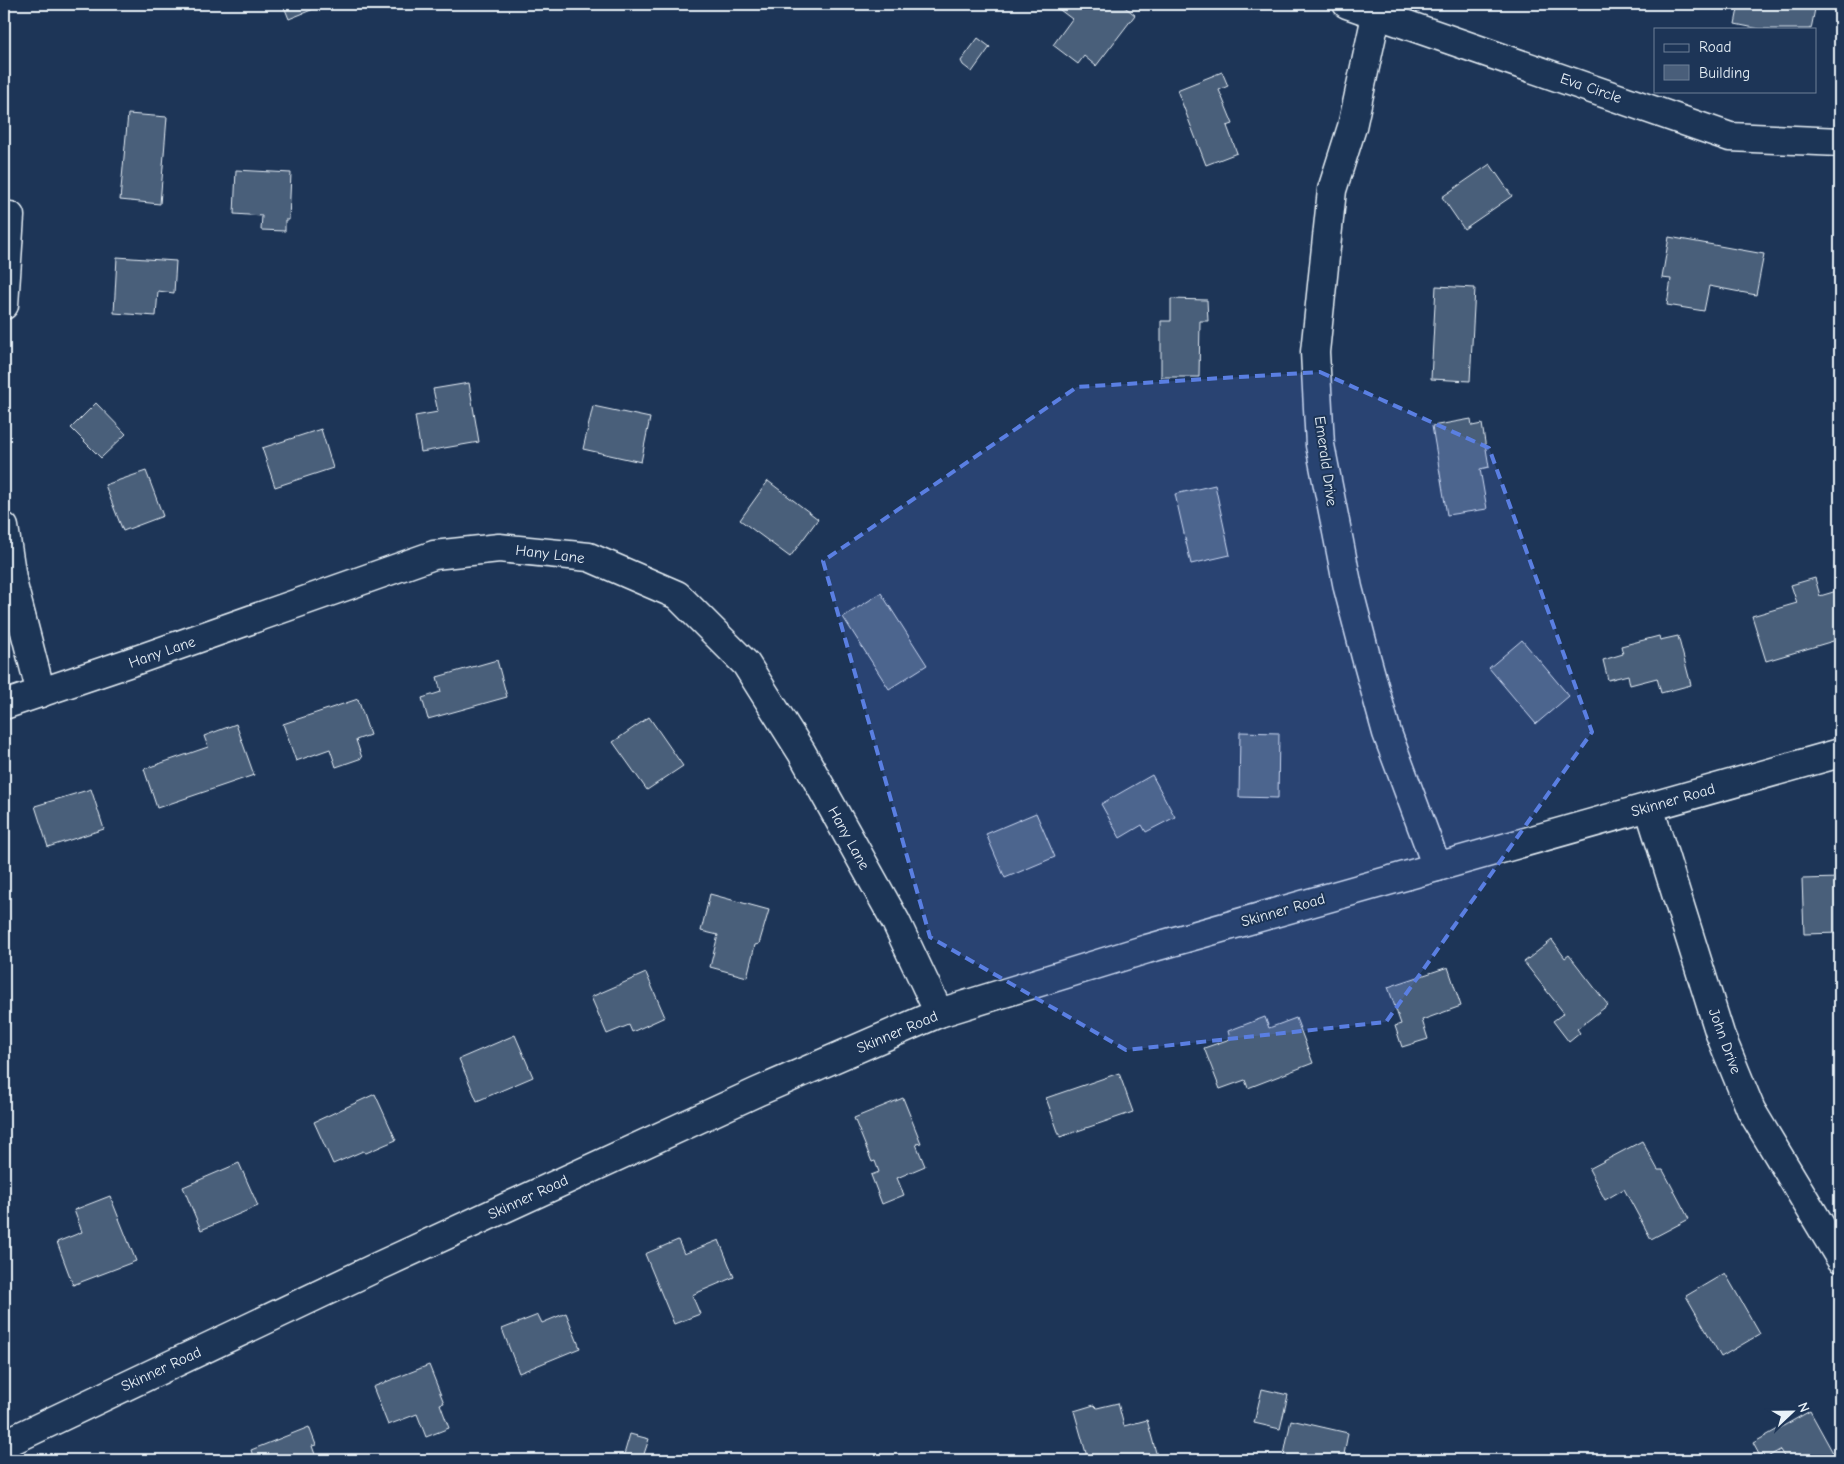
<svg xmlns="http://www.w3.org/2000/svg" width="1844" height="1464" font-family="'Comic Neue',sans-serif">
<rect width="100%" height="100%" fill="#1d3557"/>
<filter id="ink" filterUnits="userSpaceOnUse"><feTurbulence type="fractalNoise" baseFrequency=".02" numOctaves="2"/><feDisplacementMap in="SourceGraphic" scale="10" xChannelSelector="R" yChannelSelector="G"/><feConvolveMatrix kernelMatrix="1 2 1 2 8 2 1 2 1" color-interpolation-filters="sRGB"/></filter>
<g filter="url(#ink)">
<!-- building -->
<g fill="#495e7a" stroke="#e8f1f8">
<path d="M283,4H326L289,19Z"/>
<path d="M1052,4H1121L1135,15L1096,66L1084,56L1078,64L1053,45L1072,19Z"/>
<path d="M1739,4H1816L1811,29H1760L1735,24Z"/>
<path d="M978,38L990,47L972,72L963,65L961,61Z"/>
<path d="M1222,72L1228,86L1219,90L1233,124L1227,126L1237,153L1206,165L1177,90Z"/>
<path d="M128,114L167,117L160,204L120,200Z"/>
<path d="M1490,164L1512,196L1464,229L1442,197Z"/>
<path d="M236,170L291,173L289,220H285V231L261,230L262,216L234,214Z"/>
<path d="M1669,237L1764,254L1756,295L1709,286L1704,311L1667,305L1671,279L1662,278Z"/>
<path d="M117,257L176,261L174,293L158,291L156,316L114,313Z"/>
<path d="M1436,286L1475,288L1470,381L1431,379Z"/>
<path d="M1171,299L1207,300L1208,321H1200L1199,377H1161V321H1171Z"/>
<path d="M469,383L479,442L421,452L415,416L438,412L433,389Z"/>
<path d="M96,403L126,434L101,458L71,428Z"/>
<path d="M593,406L650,418L641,462L583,449Z"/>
<path d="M1471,419L1472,426L1482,424L1489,467L1480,469L1487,509L1447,515L1432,426Z"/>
<path d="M321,429L333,468L275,487L262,448Z"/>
<path d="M146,471L163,516L123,531L105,485Z"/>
<path d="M768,481L818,519L790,557L740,520Z"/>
<path d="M1215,485L1230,555L1191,564L1175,494Z"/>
<path d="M1815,578L1820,596L1840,590V639L1766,661L1752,616L1797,603L1791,585Z"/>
<path d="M881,593L927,665L889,689L843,617Z"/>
<path d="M1659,636L1660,640L1678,636L1691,685L1661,693L1657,678L1630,685L1628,675L1608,680L1603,660L1623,654L1621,646Z"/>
<path d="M1522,640L1569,696L1536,724L1489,668Z"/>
<path d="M497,660L507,697L428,719L422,698L441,692L437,677Z"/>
<path d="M358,699L370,735L356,740L362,758L336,767L330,749L296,761L283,724Z"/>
<path d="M649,717L683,766L647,790L613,742Z"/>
<path d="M236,724L254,775L157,808L144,769L208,747L204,736Z"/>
<path d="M1240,732L1279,733L1278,798L1239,797Z"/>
<path d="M1152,775L1175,817L1146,832L1142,825L1120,838L1101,804Z"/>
<path d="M91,789L104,829L48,847L35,806Z"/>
<path d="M1036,813L1055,857L1005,878L986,834Z"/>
<path d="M1840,878V933L1804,934L1802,879Z"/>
<path d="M710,894L769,910L759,944L755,945L747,977L710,967L718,935L701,931Z"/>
<path d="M1552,940L1565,958L1569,955L1608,1005L1577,1029L1580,1033L1569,1042L1553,1021L1564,1013L1524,962Z"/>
<path d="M1448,967L1461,1006L1422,1020L1428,1039L1402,1047L1395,1026L1401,1024L1388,987Z"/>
<path d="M646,973L665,1017L632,1032L629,1025L607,1034L591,997Z"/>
<path d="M1265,1017L1269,1028L1296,1018L1313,1063L1248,1088L1245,1080L1220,1089L1204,1048L1230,1039L1228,1031Z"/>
<path d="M515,1035L533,1077L477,1101L459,1059Z"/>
<path d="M1119,1073L1133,1112L1060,1137L1046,1098Z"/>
<path d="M375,1094L396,1140L366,1153L363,1151L333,1164L314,1122Z"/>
<path d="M903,1098L921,1143L916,1144L925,1166L897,1178L904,1195L882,1204L871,1175L879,1172L875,1161L872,1162L854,1118Z"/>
<path d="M1642,1141L1658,1170H1663L1689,1219L1651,1239L1624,1189L1605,1200L1589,1169Z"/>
<path d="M239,1163L258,1206L201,1230L183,1187Z"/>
<path d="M110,1196L136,1261L73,1285L57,1242L82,1232L74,1210Z"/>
<path d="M678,1240L684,1254L719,1240L734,1277L692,1295L700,1314L674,1324L645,1254Z"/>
<path d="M1725,1273L1760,1334L1721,1357L1686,1296Z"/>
<path d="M566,1313L580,1348L519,1373L502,1329L538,1315L542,1323Z"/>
<path d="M429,1365L444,1403L440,1404L449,1428L426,1437L417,1414L388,1425L373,1387Z"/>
<path d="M1262,1389L1288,1395L1280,1429L1254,1423Z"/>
<path d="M1118,1403L1124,1426L1147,1420L1158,1460H1088L1074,1411L1094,1405L1097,1408Z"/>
<path d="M1810,1411L1837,1460H1786L1780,1450L1762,1460L1753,1443Z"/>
<path d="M1291,1420L1348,1433L1343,1460H1283Z"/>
<path d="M309,1427L316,1445L312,1446L317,1460H254L251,1450Z"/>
<path d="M630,1434L649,1439L642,1460L623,1458Z"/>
</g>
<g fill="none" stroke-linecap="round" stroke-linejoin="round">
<defs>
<g id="minor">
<path d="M1347,4L1730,137L1840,142"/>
<path d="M1376,16L1352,127L1332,190L1315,352L1320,445L1348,588L1366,657L1387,733L1437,867"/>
<path d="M4,305L10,216"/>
<path d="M4,527L13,585L41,693"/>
<path d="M4,705L131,662L434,555L499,548L589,557L677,595L746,664L802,753L896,922L939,1013"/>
<path d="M1649,807L1720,1034L1751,1110L1840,1258"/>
</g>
<path id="tertiary" d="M4,1444L379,1266L757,1092L939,1013L1147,949L1840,753"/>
</defs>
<!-- minor casing -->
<use href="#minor" stroke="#e8f1f8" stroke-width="31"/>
<!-- tertiary casing -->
<use href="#tertiary" stroke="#e8f1f8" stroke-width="31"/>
<!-- minor -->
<use href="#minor" stroke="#1d3557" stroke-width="28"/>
<!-- tertiary -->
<use href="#tertiary" stroke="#1d3557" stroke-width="28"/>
</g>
</g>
<!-- marked area -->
<path fill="#5a7fe2" fill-opacity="0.2" stroke="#5a7fe2" stroke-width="4" stroke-dasharray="10 6" stroke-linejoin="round" d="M1320,372L1489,448L1592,732L1386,1022L1126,1050L930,937L823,561L1077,387Z"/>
<g text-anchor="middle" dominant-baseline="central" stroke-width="4" stroke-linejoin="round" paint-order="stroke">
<!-- street labels -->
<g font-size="15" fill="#e8f1f8" stroke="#1d3557">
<text transform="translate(1591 88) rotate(19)">Eva Circle</text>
<text transform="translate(1326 461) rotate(82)">Emerald Drive</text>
<text transform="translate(550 554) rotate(7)">Hany Lane</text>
<text transform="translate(162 652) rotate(-19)">Hany Lane</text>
<text transform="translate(1673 800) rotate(-16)">Skinner Road</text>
<text transform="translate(849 838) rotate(61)">Hany Lane</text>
<text transform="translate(1283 910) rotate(-16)">Skinner Road</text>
<text transform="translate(897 1032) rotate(-23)">Skinner Road</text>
<text transform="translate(1725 1041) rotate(70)">John Drive</text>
<text transform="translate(528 1197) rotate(-25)">Skinner Road</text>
<text transform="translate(161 1369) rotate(-25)">Skinner Road</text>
</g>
</g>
<!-- margin -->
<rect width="1844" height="1464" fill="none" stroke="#1d3557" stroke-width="20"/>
<rect x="10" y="10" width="1824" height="1444" fill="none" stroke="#e8f1f8" stroke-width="2" filter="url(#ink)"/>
<!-- legend -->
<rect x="1654" y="28" width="162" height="65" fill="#1d3557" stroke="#6e8097"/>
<rect x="1664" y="44" width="25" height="8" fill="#1d3557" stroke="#6e8097"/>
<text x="1699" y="52" font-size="15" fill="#e8f1f8">Road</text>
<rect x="1664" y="65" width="25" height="15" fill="#495e7a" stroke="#6e8097"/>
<text x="1699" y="78" font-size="15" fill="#e8f1f8">Building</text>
<!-- north arrow -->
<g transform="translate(1792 1412) rotate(68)" stroke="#1d3557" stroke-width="4" paint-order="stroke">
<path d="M0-4L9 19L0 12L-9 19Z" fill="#e8f1f8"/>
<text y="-8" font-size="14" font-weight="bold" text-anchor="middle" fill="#e8f1f8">N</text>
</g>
</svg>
